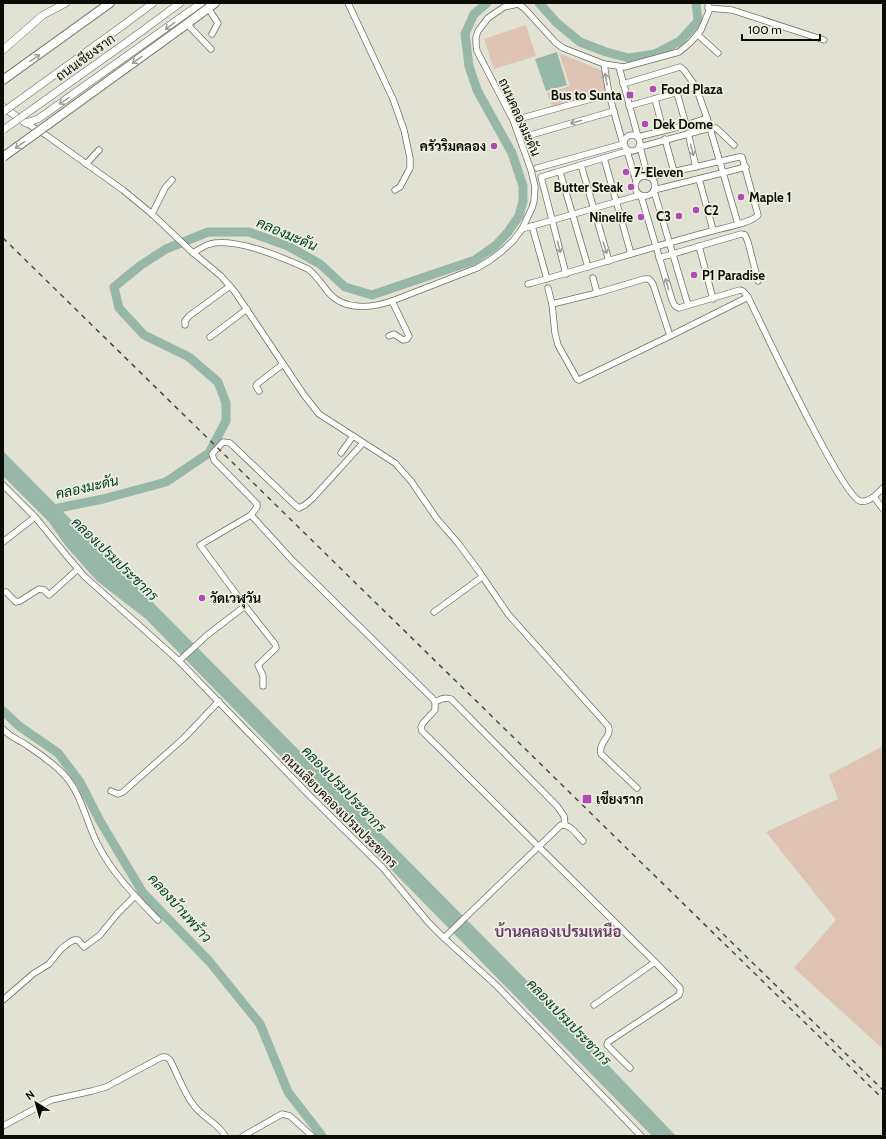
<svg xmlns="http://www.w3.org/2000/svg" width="886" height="1139" font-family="Cabin,Sarabun,sans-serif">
<rect width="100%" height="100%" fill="#e1e2d3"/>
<!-- green -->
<g fill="#dfc4b5">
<path d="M526,25L536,56L494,69L484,39Z"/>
<path d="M559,53L603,71L607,94L553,109L547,93L570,86Z"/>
<path d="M883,746V1049L794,968L836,920L766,832L838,799L829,775Z"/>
</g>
<!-- water -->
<g fill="#97b7a9">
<path d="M557,52L567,85L546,91L535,59Z"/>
<path d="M3,451L547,1001L676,1136H652L146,619L97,581L65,545L49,522L3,476Z"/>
</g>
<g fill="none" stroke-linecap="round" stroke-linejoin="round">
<!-- river -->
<g stroke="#97b7a9" stroke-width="9">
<path d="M539,3L557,23L580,42L606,52L629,58L655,54L680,41L698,21L696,3"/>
<path d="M49,510L103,499L166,482L209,453L226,421V403L218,382L189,357L144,335L119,308L114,287L141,265L166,249L208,232H249L288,246L320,264L345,287L372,295L475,260L495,246L508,232L519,216L523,201V186L512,153L477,90L469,66L465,34L474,14L487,3"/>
<path d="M3,711L19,726L58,753L80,782L100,821L143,893L209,961L260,1024L288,1092L322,1136"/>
</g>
<defs>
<g id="minor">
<path d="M348,3L393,99L404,130L410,158V168L400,187L395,190"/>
<path d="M208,8L218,23L212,34"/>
<path d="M708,8L732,10L824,40"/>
<path d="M187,24L211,49"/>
<path d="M698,35L718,53"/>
<path d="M619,67L638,137L686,125L707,118"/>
<path d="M623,84L680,67L684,70L696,87L707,118L738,224"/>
<path d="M677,93L686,125"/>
<path d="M655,99L663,130"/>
<path d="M629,106L696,87"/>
<path d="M522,118L609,94"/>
<path d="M26,123L46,135L123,190L152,214L191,251L221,276L235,292L304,395L319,414L395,463L411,481L437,519L458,543L478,570L508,614L608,726C613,737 598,741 601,754L637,788"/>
<path d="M688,133L696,167"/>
<circle cx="632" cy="143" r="8"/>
<path d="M527,136L614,111"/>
<path d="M665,139L674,172"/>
<path d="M604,158L631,254"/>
<path d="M86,164L99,150"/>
<path d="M581,165L609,261"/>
<path d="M537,168L623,144L609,94L604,64"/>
<path d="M560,172L588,267"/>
<circle cx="645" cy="186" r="10"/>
<path d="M648,177L640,147L710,128H716L734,145"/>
<path d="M699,179L713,230"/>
<path d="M654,190L746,167"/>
<path d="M654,191L688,305"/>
<path d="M641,196L672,300L675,306L679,308L740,290L743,291L748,297C762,325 841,495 860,501C869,503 877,494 883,488"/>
<path d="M152,214L165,188L172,180"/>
<path d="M532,226L547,279"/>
<path d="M522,229L640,195"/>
<path d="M699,246L713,299"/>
<path d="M193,253C199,249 204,246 210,244C236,237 284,258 308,269C316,275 322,284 328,292C344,311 371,308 392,301L477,268L489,261L501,252L513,241L522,229L532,208L534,201L535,187L531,170L513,120L477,51L476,44V37L478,31L488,18L504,7L518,4L524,8L556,43L563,48L604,64L624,67L679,52L691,42L701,30L709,11L708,3"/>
<path d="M659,258L741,234L745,235L748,242L758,281"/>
<path d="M566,274L541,177L627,151L636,181"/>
<path d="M593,278L597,293L644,279H649L653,284L670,336L579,380L577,379L558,345L555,333L552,304L597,293"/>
<path d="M528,284C590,267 651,247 712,231C723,228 752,223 758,215L742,157H739L650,177"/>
<path d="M548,288L552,304"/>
<path d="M185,325V321L189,316L230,286"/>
<path d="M389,336L394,334L403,340L407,339L409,336L392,301"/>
<path d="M670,336L748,297"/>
<path d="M210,337L247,309"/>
<path d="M259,391L256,386L257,384L283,364"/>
<path d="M341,453L353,436"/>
<path d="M3,485L36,518L66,555L84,576L179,661L309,795L383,868L428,922L444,938L497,986L641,1136"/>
<path d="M874,497L883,509"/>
<path d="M251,515L292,560L432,698L435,702V710L423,723L421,727L422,731L655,962L680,988V992L679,995L608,1042L607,1045L630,1068"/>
<path d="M3,542L35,517"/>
<path d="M6,592L16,602L20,601L39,589L44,590L49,595L78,569"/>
<path d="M245,606L275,644L276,648L258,665L263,676V686"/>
<path d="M434,612L482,577"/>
<path d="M206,636L245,606L200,545L251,515L257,507V504L214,460L212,454L223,442L230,443L295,505L299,508L305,505L313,498L363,443"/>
<path d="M179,661L204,638"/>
<path d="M435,702C441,699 444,697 451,699L557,806L564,816L565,825"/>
<path d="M3,729C13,740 17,738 28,746C41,755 55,764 66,777C81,794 87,823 97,843C111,872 136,897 158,920"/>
<path d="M111,791L118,794L123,792L184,738L219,701"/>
<path d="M444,938L561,825C571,824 577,835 583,841"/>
<path d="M3,1000L33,974L49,964L61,949L70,942L74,940H78L84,947L100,935L117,914L135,896"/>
<path d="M594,1005L655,962"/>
<path d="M3,1126L51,1100L92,1091L106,1087L162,1057H166L170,1060C178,1075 184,1094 195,1107C204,1118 219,1124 225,1136"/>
<path d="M243,1136L282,1114L290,1116L312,1136"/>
</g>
<g id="major">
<path d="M118,29L153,3"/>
<path d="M127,42L180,3"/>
<path d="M3,50L43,15L66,3"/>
<path d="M3,107L26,123L38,119L201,3"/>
</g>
<g id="highway">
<path d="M180,29L215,3"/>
<path d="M3,80L110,3"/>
</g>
</defs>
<!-- minor casing -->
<use href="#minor" stroke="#707163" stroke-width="7"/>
<!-- major casing -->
<use href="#major" stroke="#707163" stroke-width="8"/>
<!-- highway casing -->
<use href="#highway" stroke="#707163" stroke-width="10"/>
<!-- minor -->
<use href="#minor" stroke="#fff" stroke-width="5.5"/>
<!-- major -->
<use href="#major" stroke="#fff" stroke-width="7"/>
<!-- highway -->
<use href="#highway" stroke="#fff" stroke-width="8"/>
<!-- rail -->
<g stroke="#4b4b43" stroke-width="1.5" stroke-dasharray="5 5" stroke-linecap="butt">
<path d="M3,238L883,1099"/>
<path d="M716,927L883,1090"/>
</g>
<defs>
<g id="major-bridge">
<path d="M3,112L118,29"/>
<path d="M3,130L127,42"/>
</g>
<path id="highway-bridge" d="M3,157L180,29"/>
</defs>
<!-- major-bridge casing -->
<use href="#major-bridge" stroke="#707163" stroke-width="8" stroke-linecap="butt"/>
<!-- highway-bridge casing -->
<use href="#highway-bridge" stroke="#707163" stroke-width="10" stroke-linecap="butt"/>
<!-- major-bridge -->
<use href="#major-bridge" stroke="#fff" stroke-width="7"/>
<!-- highway-bridge -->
<use href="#highway-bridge" stroke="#fff" stroke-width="8"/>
</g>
<!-- one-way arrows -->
<defs><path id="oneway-shaft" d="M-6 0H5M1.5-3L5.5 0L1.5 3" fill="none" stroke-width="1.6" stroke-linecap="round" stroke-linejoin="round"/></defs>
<g stroke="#9e9e9c">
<use href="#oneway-shaft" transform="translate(170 26) rotate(144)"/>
<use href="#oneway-shaft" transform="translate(35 58) rotate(-35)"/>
<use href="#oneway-shaft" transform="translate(137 60) rotate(144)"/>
<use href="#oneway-shaft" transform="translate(606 79) rotate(-101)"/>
<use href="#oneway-shaft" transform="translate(64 101) rotate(146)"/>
<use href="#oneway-shaft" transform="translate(576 122) rotate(164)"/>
<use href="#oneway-shaft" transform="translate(20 145) rotate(144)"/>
<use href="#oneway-shaft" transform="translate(692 150) rotate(75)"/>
<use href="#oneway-shaft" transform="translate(559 247) rotate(74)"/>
<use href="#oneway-shaft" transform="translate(605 248) rotate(73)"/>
<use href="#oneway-shaft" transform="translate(667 284) rotate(-106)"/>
</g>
<!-- markers -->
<g fill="#ae4cb3" stroke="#efefe0" stroke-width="1.5">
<circle cx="653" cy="89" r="4"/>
<rect x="626" y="91" width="8" height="8" rx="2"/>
<circle cx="645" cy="124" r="4"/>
<circle cx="494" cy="146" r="4"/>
<circle cx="626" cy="172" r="4"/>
<circle cx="631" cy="187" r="4"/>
<circle cx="741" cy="197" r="4"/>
<circle cx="696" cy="210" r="4"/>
<circle cx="679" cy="216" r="4"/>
<circle cx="641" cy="217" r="4"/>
<circle cx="694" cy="275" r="4"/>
<circle cx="202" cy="598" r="4"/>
<rect x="582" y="794" width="10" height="10" rx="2"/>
</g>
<g text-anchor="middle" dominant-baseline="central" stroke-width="3.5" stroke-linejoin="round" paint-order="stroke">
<!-- street labels -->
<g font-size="13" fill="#0c0c07" stroke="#efefe0">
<text transform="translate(85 57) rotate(-36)">ถนนเชียงราก</text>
<text transform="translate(520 117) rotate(66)">ถนนคลองมะดัน</text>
<text transform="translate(340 810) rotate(45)">ถนนเลียบคลองเปรมประชากร</text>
</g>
<!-- poi labels -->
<g font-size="13" font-weight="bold" fill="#0c0c07" stroke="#efefe0" text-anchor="start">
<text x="661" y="89">Food Plaza</text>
<text x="622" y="95" text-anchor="end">Bus to Sunta</text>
<text x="653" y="124">Dek Dome</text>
<text x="486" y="146" text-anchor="end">ครัวริมคลอง</text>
<text x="634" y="172">7-Eleven</text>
<text x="623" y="187" text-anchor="end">Butter Steak</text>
<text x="749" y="197">Maple 1</text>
<text x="704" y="210">C2</text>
<text x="671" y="216" text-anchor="end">C3</text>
<text x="633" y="217" text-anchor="end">Ninelife</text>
<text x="702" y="275">P1 Paradise</text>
<text x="210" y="598">วัดเวฬุวัน</text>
<text x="596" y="799">เชียงราก</text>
</g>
<!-- water labels -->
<g font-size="14" font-style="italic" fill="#00432f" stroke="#efefe0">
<text transform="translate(287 234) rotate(23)">คลองมะดัน</text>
<text transform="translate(87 487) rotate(-13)">คลองมะดัน</text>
<text transform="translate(115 559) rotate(44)">คลองเปรมประชากร</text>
<text transform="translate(344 789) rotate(46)">คลองเปรมประชากร</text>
<text transform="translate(180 908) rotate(48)">คลองบ้านพร้าว</text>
<text transform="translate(569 1022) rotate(46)">คลองเปรมประชากร</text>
</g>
<!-- quarter labels -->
<g font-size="15" font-weight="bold" fill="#6e3d70" stroke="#efefe0">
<text x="558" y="932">บ้านคลองเปรมเหนือ</text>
</g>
</g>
<!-- border -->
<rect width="886" height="1139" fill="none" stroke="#0c0c07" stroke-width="8"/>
<!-- north arrow -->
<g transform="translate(36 1103) rotate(323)" stroke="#efefe0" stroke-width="3" paint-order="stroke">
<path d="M0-3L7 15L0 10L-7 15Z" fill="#0c0c07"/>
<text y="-6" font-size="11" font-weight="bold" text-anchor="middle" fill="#0c0c07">N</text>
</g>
<!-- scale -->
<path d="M742 34v6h78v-6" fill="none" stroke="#0c0c07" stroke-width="2"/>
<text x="748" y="34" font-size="12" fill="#0c0c07" stroke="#efefe0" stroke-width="3" paint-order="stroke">100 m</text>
</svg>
